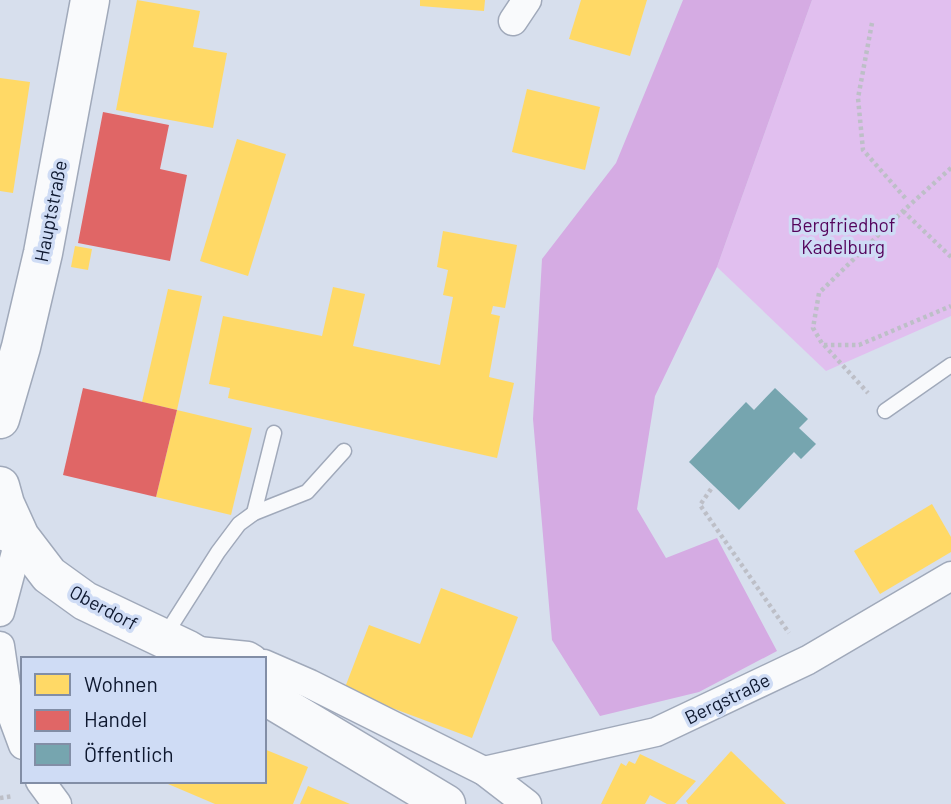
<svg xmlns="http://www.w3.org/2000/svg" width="951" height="804" font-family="Barlow,sans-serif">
<rect width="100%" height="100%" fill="#d7dfed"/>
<!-- green -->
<path fill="#e1bfef" d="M812,0H951V316L826,371L717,267Z"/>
<!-- forest -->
<path fill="#d5abe3" d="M683,0H812L717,267L655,396L637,509L666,558L717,538L777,651L699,692L600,716L552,640L533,419L542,259L616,163Z"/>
<!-- homes -->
<g fill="#ffd966">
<path d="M137,0L200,11L193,47L227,53L213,128L116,110Z"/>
<path d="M420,0H485L484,11L420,6Z"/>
<path d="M581,0H647L630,56L569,39Z"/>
<path d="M0,78L30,82L13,193L0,191Z"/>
<path d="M527,89L600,107L585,170L512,152Z"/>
<path d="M237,139L286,154L248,276L200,261Z"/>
<path d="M443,231L517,245L505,308L493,306L491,314L500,316L489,377L514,383L497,458L228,398L230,388L209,384L223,316L322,336L333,287L365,294L353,346L440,365L453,297L443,295L448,270L437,267Z"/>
<path d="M75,246L92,249L88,270L71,267Z"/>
<path d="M168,289L202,296L177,410L142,402Z"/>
<path d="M177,410L252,428L231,515L156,497Z"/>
<path d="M932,504L951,537V552L880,594L854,551Z"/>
<path d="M441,588L518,617L472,738L344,690L369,625L420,644Z"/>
<path d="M264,749L308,767L293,804H215L161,781H264Z"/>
<path d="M731,751L786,804H688L686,801Z"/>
<path d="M640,754L696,781L675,804H667L650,795L645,804H601L621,763L626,766L629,761L635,764Z"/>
<path d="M308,786L350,804H300Z"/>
</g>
<!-- shops -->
<g fill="#e06666">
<path d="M103,112L169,125L160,169L187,175L170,261L78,243Z"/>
<path d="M83,388L177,410L156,497L63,475Z"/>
</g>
<!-- public -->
<path fill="#76a5af" d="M775,388L808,419L799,428L816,444L801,459L794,452L739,510L689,462L746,402L754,410Z"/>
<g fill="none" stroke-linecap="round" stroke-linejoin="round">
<defs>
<g id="lane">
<path d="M885,411L951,365"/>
<path d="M254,513L274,433"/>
<path d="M164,637L218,552L239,524L254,513L307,492L344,451"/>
</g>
<g id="street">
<path d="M513,21L527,0"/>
<path d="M0,612L20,537H6"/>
<path d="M0,646L9,707L23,745"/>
<path d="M188,650L248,656L253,659"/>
<path d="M264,664L310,684L484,771L527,804"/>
<path d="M484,771L656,732L808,660L951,576"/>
<path d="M40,781L57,804"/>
</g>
<g id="secondary">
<path d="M0,419L21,347L43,253L90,0"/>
<path d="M0,486L5,504L20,537L49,575L85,601L188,650L203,659"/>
<path d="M264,695L446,804"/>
</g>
</defs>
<!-- lane casing -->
<use href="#lane" stroke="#a0a9ba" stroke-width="17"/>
<!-- street casing -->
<use href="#street" stroke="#a0a9ba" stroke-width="31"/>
<!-- secondary casing -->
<use href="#secondary" stroke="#a0a9ba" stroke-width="41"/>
<!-- path -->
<g stroke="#bdbfc7" stroke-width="4.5" stroke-dasharray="3.5 3.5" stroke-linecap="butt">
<path d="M872,23L858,98L863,150L907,200"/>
<path d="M951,168L903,211L819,293L813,328L823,345H859L951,306"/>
<path d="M903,211L951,257"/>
<path d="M824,345L868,393"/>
<path d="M711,489L700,505L789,633"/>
<path d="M0,798L13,796"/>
</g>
<!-- lane -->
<use href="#lane" stroke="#f9fafc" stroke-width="14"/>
<!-- street -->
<use href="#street" stroke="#f9fafc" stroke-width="28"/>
<!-- secondary -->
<use href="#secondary" stroke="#f9fafc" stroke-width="38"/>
</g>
<g text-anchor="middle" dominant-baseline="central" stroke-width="7" stroke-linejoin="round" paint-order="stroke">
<!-- street labels -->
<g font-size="19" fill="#0e182f" stroke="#cfdcf5">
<text transform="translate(50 211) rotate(-79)">Hauptstraße</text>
<text transform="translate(104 607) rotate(28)">Oberdorf</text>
<text transform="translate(727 698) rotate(-26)">Bergstraße</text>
</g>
<!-- park labels -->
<g font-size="19" fill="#54045c" stroke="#cfdcf5">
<text x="843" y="224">Bergfriedhof<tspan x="843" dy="22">Kadelburg</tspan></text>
</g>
</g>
<!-- legend -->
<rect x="21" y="657" width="245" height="126" fill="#cfdcf5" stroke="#828ea6" stroke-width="2"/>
<rect x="35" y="674" width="35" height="21" fill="#ffd966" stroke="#828ea6" stroke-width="2"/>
<text x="84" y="692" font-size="21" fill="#0e182f">Wohnen</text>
<rect x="35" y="710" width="35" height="21" fill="#e06666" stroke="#828ea6" stroke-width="2"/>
<text x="84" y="727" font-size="21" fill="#0e182f">Handel</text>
<rect x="35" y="744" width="35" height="21" fill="#76a5af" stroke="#828ea6" stroke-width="2"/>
<text x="84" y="762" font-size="21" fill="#0e182f">Öffentlich</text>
</svg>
